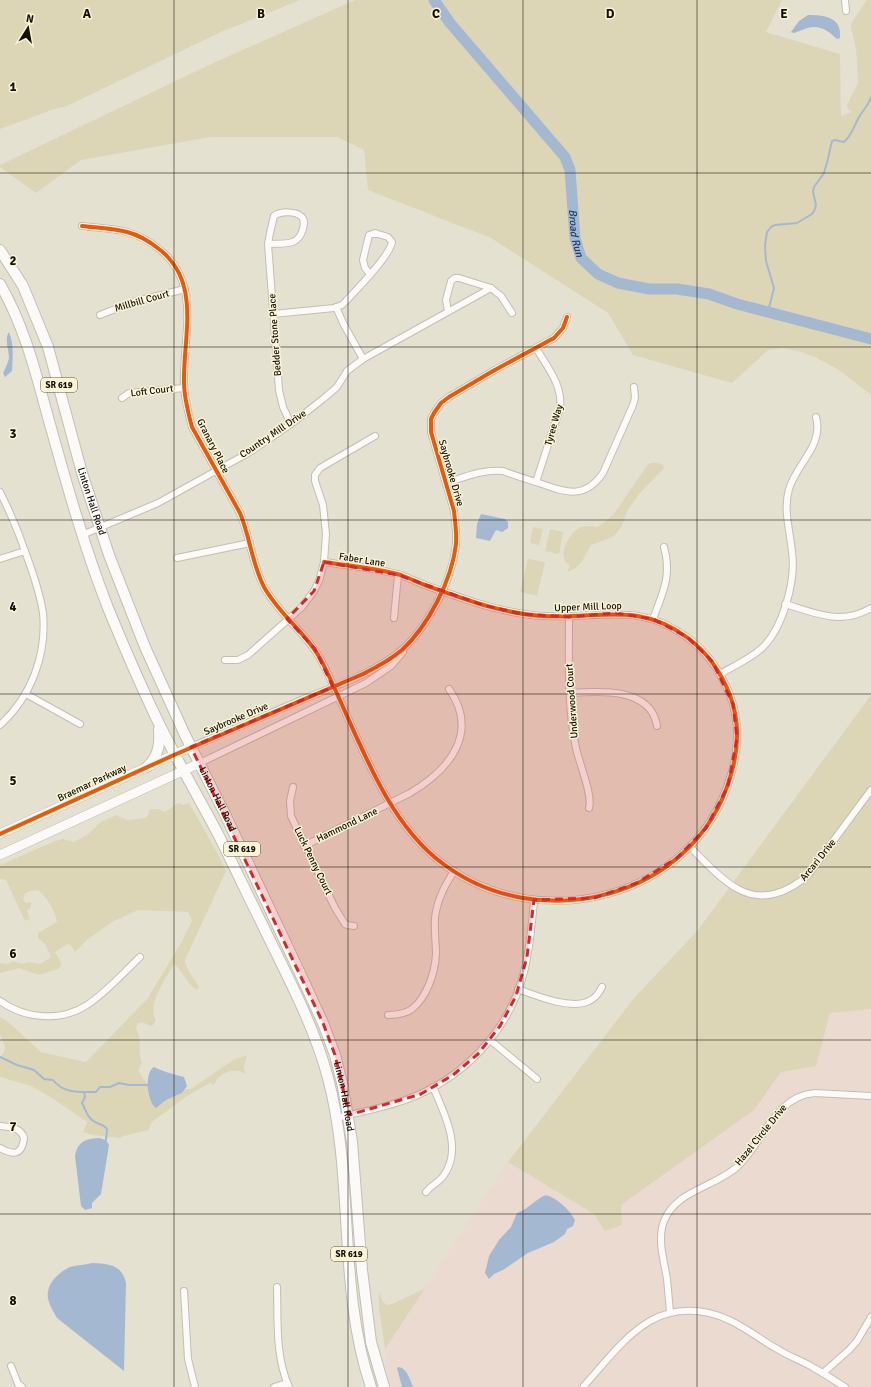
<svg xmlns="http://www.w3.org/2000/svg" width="871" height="1387" font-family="Signika,sans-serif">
<rect width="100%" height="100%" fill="#e4e1d1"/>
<!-- commercial -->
<path fill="#eadacf" d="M871,1009V1387H391L386,1375L385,1349L508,1162L594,1214L605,1231L621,1205L754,1110L781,1072L816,1066L830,1013Z"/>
<!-- green -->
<g fill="#dcd6b7">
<path d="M0,0H300L221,32L67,106L54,109L0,129Z"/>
<path d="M355,0H782L766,32L840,54L841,116L852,112L848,109L847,105L858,83V76L856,49L851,27L852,22L867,0H871V395L839,370L817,358L798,351L783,348L768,350L732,383L633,355L608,313L491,238L368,190L364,150L337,137H211L81,160L36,193L0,167V165L209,65Z"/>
<path d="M650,463H657L663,465L664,468L639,494L627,511L622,526L613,537L591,545C583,557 584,566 567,572L570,566C568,564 564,561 564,558C561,549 571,532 579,528C585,525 591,527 598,527L614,514L646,467Z"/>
<path d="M533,527L543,529L539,545L530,543Z"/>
<path d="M550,529L563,532L559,554L545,551Z"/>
<path d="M528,559L545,562L537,596L520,592Z"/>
<path d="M871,695V1009L830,1013L816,1066L781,1072L754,1110L621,1205L622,1225L605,1231L594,1214L508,1162L634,998L698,930Z"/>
<path d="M178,803L183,805L189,803L218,854L226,871L185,960C185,971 196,978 199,988L197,990C187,984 183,971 174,964C167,977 146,1005 156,1020L154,1024L151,1026L142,1022L137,1024L136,1029C143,1041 137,1052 142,1063L138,1071C142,1076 144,1080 148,1084V1091L151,1102L163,1103C168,1096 181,1097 185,1089H191L233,1060L247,1055L244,1067L245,1074C236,1066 218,1073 214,1085L210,1083L187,1096L153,1121L151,1123L149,1130L124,1136L120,1138L93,1135L83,1132L87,1122L52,1098L31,1086L0,1077V1057L4,1052L5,1046L0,1035V1017L7,1021L41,1052L86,1062L148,998L182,941L192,921L188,912L138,910L112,922L87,940L75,952L69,943L55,952L62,965L58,969L39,975L19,968L0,973V963L8,964L13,961L22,964L29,962L40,964L51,957L45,944L38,938V933L57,922C55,909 47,898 38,890L30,891L25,894L23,900L26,903L31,902V907L27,911L30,919L25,921L6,880L0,879V865L55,841L63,839L74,842L87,835L101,822L116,815L127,820L145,818L148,815L150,809H159L165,812Z"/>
<path d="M424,1289L423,1291L385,1349L379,1308V1293L383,1302L387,1305L392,1304Z"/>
</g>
<!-- water -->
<g fill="#a5b8d2">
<path d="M808,15C825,15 842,17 840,38L837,39C834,37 831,33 827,31C814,23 806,29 794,33L791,32L799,21Z"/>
<path d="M9,332C14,345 13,357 12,371L5,377L3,373C5,369 8,363 9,358C9,349 4,339 9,332Z"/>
<path d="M481,514L505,519L508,522V528L502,532L496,530L490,541L476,538L477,524Z"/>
<path d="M154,1067C164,1072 173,1074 184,1077L187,1086L182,1093L166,1100L156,1108C147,1102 144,1072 154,1067Z"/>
<path d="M99,1138L106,1140L109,1145L101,1194L92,1203V1208L85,1210L81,1206L75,1156C78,1141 85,1139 99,1138Z"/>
<path d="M546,1195C558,1199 569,1209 575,1220L573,1226L567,1229L565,1234L554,1242L528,1253L503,1270L494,1274L489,1279L485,1273L489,1256L499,1240L511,1227L517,1213C529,1209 535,1199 546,1195Z"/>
<path d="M92,1263C108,1264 122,1264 126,1283L124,1371L57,1318C53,1311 46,1300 48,1292C49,1281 61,1271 70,1267C77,1265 85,1265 92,1263Z"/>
<path d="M399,1367C407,1369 410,1379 413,1387H402L397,1368Z"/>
</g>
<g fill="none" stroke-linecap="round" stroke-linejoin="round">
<!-- stream -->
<g stroke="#a5b8d2" stroke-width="2">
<path d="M768,312L774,288L766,261L765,245L767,232L771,227L775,225L797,223L812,214L814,211L816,205L813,192L814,187L824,173L828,159L831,145L832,141L835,140L844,142C852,135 854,126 859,117C863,110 869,105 871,97"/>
<path d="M0,1057L17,1065L34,1070L44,1079L53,1080C64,1094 79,1092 96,1092L100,1087H110L119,1083L129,1085H149"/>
<path d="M84,1092L85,1097L82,1103C86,1110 87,1118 95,1122C100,1125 104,1124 107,1129L106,1140"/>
</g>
<!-- river -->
<path stroke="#a5b8d2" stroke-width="11" id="s1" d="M434,0L450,23L565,157L570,170L575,238L581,258L598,274L618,283L649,289H677L709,294L737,304L871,339"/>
<defs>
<g id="street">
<path d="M845,0L846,11"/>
<path d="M82,226C97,228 112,228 127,232C139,235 149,241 159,249C202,282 183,336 184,382C184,398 188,412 192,427L240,513C250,537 252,564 264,587C280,616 309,635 323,664C356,729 382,818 442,863C539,937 694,899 730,778C739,750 740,722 730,695C721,672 708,653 688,638C639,601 599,619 544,616C503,614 464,599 425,585C417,582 409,578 401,575C376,568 350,566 324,562"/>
<path d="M268,244C284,243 298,247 303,229C304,224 305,221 302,217C296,211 281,211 274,216L270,233L268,244L279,390L283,407L291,424"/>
<path d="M336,307L343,323L363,359"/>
<path d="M448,311L446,300L451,281L455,278H459L491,288"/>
<path d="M273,314L334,308L342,305L346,301C357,289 390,256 392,242L388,237L375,233L369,235L363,260L365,268L370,274"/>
<path d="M100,315L133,302L185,289"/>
<path d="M536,348C547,367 563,385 560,408L536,482"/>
<path d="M122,398L129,393L184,388"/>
<path d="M446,483C465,477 483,469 503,471C516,476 529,480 542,484C567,493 585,499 603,473L633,405L635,398L634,387"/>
<path d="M0,492C10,512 19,533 26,554C33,573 40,593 43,613C47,655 31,697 0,725"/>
<path d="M82,535L158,503L250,452L291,424L323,399L337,387L347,371L363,359L491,288L501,296L512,313"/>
<path d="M177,558L250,543"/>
<path d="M0,559L25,551"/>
<path d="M785,604C816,613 841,626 871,608"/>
<path d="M569,617C569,660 567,706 576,748C579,763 593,795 589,808"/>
<path d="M394,618L398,575"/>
<path d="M653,619C663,592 672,576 664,547"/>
<path d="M225,660H238L248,655L302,607L314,591L319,581L324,562L326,534L323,505L315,481V475L320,468L375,436"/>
<path d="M720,674C734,666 750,659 762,648C783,628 796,581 792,552C790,530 783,510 789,489C797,463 824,445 816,417"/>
<path d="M570,693C599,691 651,687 657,726"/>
<path d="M26,694L80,724"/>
<path d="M191,747C230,730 268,714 306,698C336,686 368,675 394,656C425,634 452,582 456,544C457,533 455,522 454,511L431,432V419L434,413L441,403L449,397L493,371L554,338L563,328L567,317"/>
<path d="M200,763L366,683L391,666L403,652"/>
<path d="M293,787L290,801L291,816L335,908L345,924L347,925L354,926"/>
<path d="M304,846L410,793C449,770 480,733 449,689"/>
<path d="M690,847C703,860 722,881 738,889C763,903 789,892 808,875L871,790"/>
<path d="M518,989C537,996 571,1010 589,1001C596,998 599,993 602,987"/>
<path d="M0,1001C25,1019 61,1022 87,1005C107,992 123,973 140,957"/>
<path d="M388,1015C397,1015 405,1014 412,1009C427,997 435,973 436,954C436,939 433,925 436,911C439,896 446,884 454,871"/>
<path d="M490,1040L537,1079"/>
<path d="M337,1118C360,1112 383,1108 405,1100C462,1080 509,1032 524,972C530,949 532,924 534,900"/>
<path d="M0,1126C9,1127 21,1127 24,1138C22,1156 13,1155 0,1148"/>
<path d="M426,1192C431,1185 440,1182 444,1175C463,1148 444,1113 433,1087"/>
<path d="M277,1287C278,1320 275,1356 289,1387"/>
<path d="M184,1291L188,1359L195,1387"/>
<path d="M670,1312C669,1301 668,1290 667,1279C664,1261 657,1239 664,1221C676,1190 716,1187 738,1166C764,1141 775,1096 815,1093L871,1096"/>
<path d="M11,1366L18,1384L22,1387"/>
<path d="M823,1373L849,1350L857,1341L871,1317"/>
<path d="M274,1387L287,1383"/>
<path d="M583,1387C604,1364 623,1337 650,1321C674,1307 704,1308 729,1320C747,1328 762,1341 779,1350C790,1357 803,1361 814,1368C825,1374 835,1381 845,1387"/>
</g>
<g id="secondary">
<path d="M0,834L191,747"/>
<path d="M0,855L200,763"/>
</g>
<g id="primary">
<path id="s2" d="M0,250L23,286L48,347L82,473L109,555L145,647L185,735L224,812L299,971L323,1023L335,1055L343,1087L352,1142L362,1270L371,1342L384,1387"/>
<path d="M0,284C26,329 37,378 51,428C68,489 85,549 108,608C122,642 137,677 153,711C173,754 197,794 219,836C234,866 248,896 263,926C287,976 314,1025 328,1078C355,1179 337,1287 371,1387"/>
<path d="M147,767C159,755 160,745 159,729"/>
</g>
</defs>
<!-- street casing -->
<use href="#street" stroke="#c2bfb3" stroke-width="8"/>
<!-- secondary casing -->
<use href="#secondary" stroke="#c2bfb3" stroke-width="10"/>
<!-- primary casing -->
<use href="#primary" stroke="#c2bfb3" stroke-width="12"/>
<!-- street -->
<use href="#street" stroke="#fbfaf8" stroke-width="6"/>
<!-- secondary -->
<use href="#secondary" stroke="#fbfaf8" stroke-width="9"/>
<!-- primary -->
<use href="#primary" stroke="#fbfaf8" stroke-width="10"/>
<defs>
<g id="cycleway">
<path d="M82,226C97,228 112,228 127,232C139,235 149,241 159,249C202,282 183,336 184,382C184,398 188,412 192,427L240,513C250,537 252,564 264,587C280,616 309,635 323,664C356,729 382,818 442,863C539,937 694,899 730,778C739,750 740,722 730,695C721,672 708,653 688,638C639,601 599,619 544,616C503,614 464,599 425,585C417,582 409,578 401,575C376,568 350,566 324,562"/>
<path d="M0,834L174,755L363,674C377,667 390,660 402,650C428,626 452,580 456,544C457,533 455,522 454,511L431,432V419L434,413L441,403L449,397L493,371L554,338L563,328L567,317"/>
</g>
</defs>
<!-- cycleway casing -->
<use href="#cycleway" stroke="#faf3d6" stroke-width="6"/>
<!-- cycleway -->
<use href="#cycleway" stroke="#e8590c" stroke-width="4"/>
</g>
<!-- marked area -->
<path fill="#d62828" fill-opacity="0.2" stroke="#d62828" stroke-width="3" stroke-dasharray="8 5" stroke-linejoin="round" d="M324,562L398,575L483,605L522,614L569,617L615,613L653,619L687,637L712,661L733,704L737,738L728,786L706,828L677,858L637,883L594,898L534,900L527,957L516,996L500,1026L478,1054L453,1075L421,1094L349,1115L335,1055L323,1023L191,747L333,687L315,649L287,619L314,591Z"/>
<!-- grid -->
<path fill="none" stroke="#121006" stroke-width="1" stroke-opacity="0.55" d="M174,0V1387M348,0V1387M523,0V1387M697,0V1387M0,173H871M0,347H871M0,520H871M0,694H871M0,867H871M0,1040H871M0,1214H871"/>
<g text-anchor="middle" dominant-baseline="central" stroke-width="3" stroke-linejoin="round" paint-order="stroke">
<!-- shield labels -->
<g fill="#faf3d6" stroke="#585444" stroke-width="1">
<rect x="41" y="378" width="36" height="14" rx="3"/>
<rect x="224" y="842" width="36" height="14" rx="3"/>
<rect x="331" y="1247" width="36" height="14" rx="3"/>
</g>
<g font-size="9" font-weight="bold" fill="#121006">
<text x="59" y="385">SR 619</text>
<text x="242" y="849">SR 619</text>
<text x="349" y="1254">SR 619</text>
</g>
<!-- street labels -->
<g font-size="10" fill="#121006" stroke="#faf3d6">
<text transform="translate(142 301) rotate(-16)">Millbill Court</text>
<text transform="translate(275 335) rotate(-94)">Bedder Stone Place</text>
<text transform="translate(152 391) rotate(-7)">Loft Court</text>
<text transform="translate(554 425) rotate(-74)">Tyree Way</text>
<text transform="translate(273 434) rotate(-34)">Country Mill Drive</text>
<text transform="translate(213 446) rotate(63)">Granary Place</text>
<text transform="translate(451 473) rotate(74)">Saybrooke Drive</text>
<text stroke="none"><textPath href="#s2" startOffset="269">Linton Hall Road</textPath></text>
<text transform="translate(362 560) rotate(9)">Faber Lane</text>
<text transform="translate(588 607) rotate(-2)">Upper Mill Loop</text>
<text transform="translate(572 701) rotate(-94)">Underwood Court</text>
<text transform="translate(236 719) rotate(-23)">Saybrooke Drive</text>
<text transform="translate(92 783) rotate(-25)">Braemar Parkway</text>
<text stroke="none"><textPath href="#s2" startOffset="593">Linton Hall Road</textPath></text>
<text transform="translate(347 825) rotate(-26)">Hammond Lane</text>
<text transform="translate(818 860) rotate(-51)">Arcari Drive</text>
<text transform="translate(313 861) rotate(64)">Luck Penny Court</text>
<text stroke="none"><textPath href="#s2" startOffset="917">Linton Hall Road</textPath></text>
<text transform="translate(761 1135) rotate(-51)">Hazel Circle Drive</text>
</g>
<!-- water labels -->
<g font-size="11" font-style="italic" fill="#1b3e75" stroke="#faf3d6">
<text stroke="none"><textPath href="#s1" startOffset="282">Broad Run</textPath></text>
</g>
</g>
<g font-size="13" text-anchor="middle" font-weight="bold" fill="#121006" stroke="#faf3d6" stroke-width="3" stroke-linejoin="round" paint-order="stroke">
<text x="87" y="18">A</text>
<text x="261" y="18">B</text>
<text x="436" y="18">C</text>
<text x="610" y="18">D</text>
<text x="784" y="18">E</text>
<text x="13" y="91">1</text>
<text x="13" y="265">2</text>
<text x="13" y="438">3</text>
<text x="13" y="611">4</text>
<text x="13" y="785">5</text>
<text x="13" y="958">6</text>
<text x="13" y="1131">7</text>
<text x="13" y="1305">8</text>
</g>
<!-- north arrow -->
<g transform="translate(28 28) rotate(11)" stroke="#faf3d6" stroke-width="3" paint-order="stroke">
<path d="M0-3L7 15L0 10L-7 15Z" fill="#121006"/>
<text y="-6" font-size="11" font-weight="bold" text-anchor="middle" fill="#121006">N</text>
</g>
</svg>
